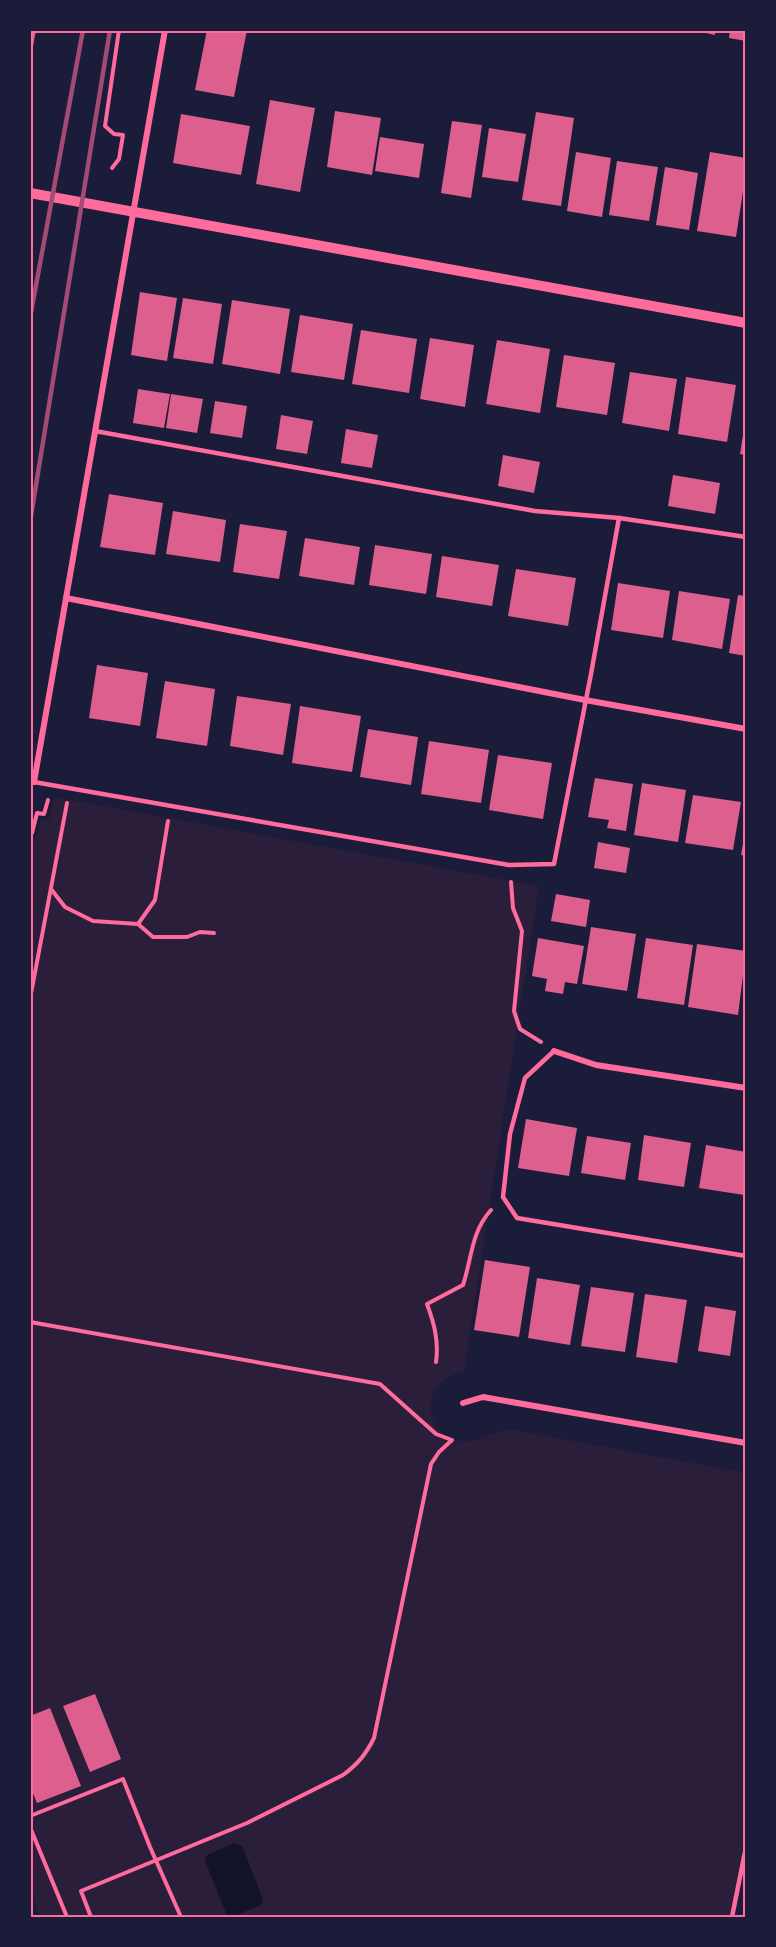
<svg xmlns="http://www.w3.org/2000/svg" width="776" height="1947" font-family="Figtree,sans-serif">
<rect width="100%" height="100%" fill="#1b1b3a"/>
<!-- green -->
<path fill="#2a1e3b" d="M54,797L539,886L464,1371C421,1380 419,1434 461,1441C475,1444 487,1434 501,1431C507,1430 514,1431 520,1431L746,1473V1847L732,1917H41L30,1888V851L32,839H36L41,819L49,820Z"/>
<!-- water -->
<path fill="#12122b" d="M234,1843L242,1846L263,1899L261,1905L232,1917L226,1913L205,1861L207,1855Z"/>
<!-- building -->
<g fill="#dd5f8e">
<path d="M30,30H36L31,58H30Z"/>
<path d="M207,30H247L234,97L195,90Z"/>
<path d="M693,30H715V35Z"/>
<path d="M730,30H746V41L729,38Z"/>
<path d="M270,100L315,108L300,192L256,184Z"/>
<path d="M335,111L381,118L372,175L327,167Z"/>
<path d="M536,112L574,118L561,206L522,200Z"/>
<path d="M181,114L250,126L241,175L173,163Z"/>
<path d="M452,121L482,125L471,198L441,193Z"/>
<path d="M489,128L526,134L518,182L482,177Z"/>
<path d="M380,137L424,144L419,178L375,171Z"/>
<path d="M576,152L611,158L602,217L567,211Z"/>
<path d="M710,152L746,158V172L736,237L697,231Z"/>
<path d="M617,161L658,167L649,221L609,215Z"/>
<path d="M665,167L698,173L689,230L656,225Z"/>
<path d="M140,292L177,298L167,361L131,355Z"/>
<path d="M183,298L222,304L213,364L173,358Z"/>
<path d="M232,300L290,309L280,374L222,364Z"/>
<path d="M300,315L353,324L344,380L291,372Z"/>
<path d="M361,330L417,339L409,393L352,384Z"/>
<path d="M430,338L474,345L465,407L420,399Z"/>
<path d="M497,340L550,349L540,413L486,404Z"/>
<path d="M564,355L615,363L607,415L556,407Z"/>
<path d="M630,372L677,379L669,431L622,423Z"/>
<path d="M686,377L736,385L727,442L678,434Z"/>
<path d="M138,389L170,394L164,428L133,423Z"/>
<path d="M171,394L203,399L197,433L166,428Z"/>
<path d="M215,401L247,406L242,438L210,433Z"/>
<path d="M281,415L313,421L307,454L276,449Z"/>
<path d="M745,422H746V455L740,454Z"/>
<path d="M346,429L378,435L372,468L341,463Z"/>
<path d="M503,455L540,462L534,493L498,486Z"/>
<path d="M673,475L720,483L715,514L668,506Z"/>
<path d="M109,494L163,503L155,555L100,547Z"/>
<path d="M173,511L226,520L220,562L166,554Z"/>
<path d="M240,524L287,531L279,579L233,572Z"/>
<path d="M305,538L360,547L354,585L299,576Z"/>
<path d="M375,545L432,554L426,594L369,585Z"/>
<path d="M442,556L499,565L492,606L436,597Z"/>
<path d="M516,569L576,578L568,626L508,616Z"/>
<path d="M618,583L670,591L663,638L611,630Z"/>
<path d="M679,591L730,599L722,649L672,640Z"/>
<path d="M738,595L746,596V656L729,653Z"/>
<path d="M97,665L148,673L140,726L89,718Z"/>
<path d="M165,681L215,689L207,746L156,738Z"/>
<path d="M237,696L291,704L283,755L230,746Z"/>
<path d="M300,706L361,716L352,772L292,763Z"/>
<path d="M368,729L418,737L411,785L360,777Z"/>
<path d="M429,741L489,750L481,803L421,794Z"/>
<path d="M498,755L552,763L543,819L489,810Z"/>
<path d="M595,778L633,784L626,831L607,828L609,820L588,817Z"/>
<path d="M642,783L686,790L678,842L634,835Z"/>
<path d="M693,795L741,802L733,850L685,843Z"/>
<path d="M745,832H746V856L741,855Z"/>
<path d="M598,842L630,848L626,873L594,868Z"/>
<path d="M556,894L590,900L586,927L551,921Z"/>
<path d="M591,927L636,934L627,991L582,984Z"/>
<path d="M538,938L584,946L577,984L565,982L563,994L545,991L547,979L532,976Z"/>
<path d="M646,938L693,945L684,1005L637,998Z"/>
<path d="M697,944L746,951L738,1015L688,1007Z"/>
<path d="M526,1119L577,1128L569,1176L518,1168Z"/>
<path d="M644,1135L691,1143L684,1187L638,1180Z"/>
<path d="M587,1136L631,1143L625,1180L581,1173Z"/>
<path d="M706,1145L746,1152V1179L744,1195L699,1188Z"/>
<path d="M485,1260L530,1267L519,1337L474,1330Z"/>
<path d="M537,1278L580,1285L570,1345L528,1338Z"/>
<path d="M591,1287L634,1293L625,1352L581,1346Z"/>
<path d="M645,1294L687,1300L677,1363L636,1357Z"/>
<path d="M705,1306L736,1311L730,1356L698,1351Z"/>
<path d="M95,1694L121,1759L90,1772L63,1706Z"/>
<path d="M50,1708L81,1786L37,1803L30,1786V1716Z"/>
</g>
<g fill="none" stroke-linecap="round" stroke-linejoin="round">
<!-- path -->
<g stroke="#ff6b9d" stroke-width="4">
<path d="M112,168L119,159L123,135L114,134L105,126L119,30"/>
<path d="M30,833H32L37,813L44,814L48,800"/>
<path d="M511,882L513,908L522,931L514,1011L520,1029L541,1042"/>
<path d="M51,889L65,907L93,921L138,924L155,900L168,821"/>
<path d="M138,924L153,937H187L200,932L214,933"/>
<path d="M30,999L67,803"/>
<path d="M30,1322L380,1384L436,1434L452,1440L439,1452L431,1464L374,1738C366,1754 358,1764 343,1775L247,1823L81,1891L91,1917"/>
<path d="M436,1362C439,1341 434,1323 427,1304L463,1285C472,1258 471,1232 491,1210"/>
<path d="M30,1816L123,1779L150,1847L181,1917"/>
<path d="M30,1827L67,1917"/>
</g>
<!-- service -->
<g stroke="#ff6b9d" stroke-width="4.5">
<path d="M95,431L535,511L619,518L746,537"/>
<path d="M34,782L509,865L554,864L591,674L619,518"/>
<path d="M554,1051L525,1078L510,1134L503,1197L517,1218L746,1256"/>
<path d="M732,1917L746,1847"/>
</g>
<!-- minor -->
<g stroke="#ff6b9d" stroke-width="6">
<path d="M66,598L585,700L746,729"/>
<path d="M34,782L165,30"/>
<path d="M554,1051L596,1065L746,1088"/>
<path d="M463,1403L483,1397L746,1443"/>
</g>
<!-- tertiary -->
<path stroke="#ff6b9d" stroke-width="10" d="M30,193L746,323"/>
<!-- rail -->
<g stroke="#a44b75" stroke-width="4.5">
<path d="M30,318L83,30"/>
<path d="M30,522L110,30"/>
</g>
</g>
<!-- border -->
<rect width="776" height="1947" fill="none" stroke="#1b1b3a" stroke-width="63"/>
<rect x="32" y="32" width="712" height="1884" fill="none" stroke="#ff6b9d" stroke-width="2"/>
</svg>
